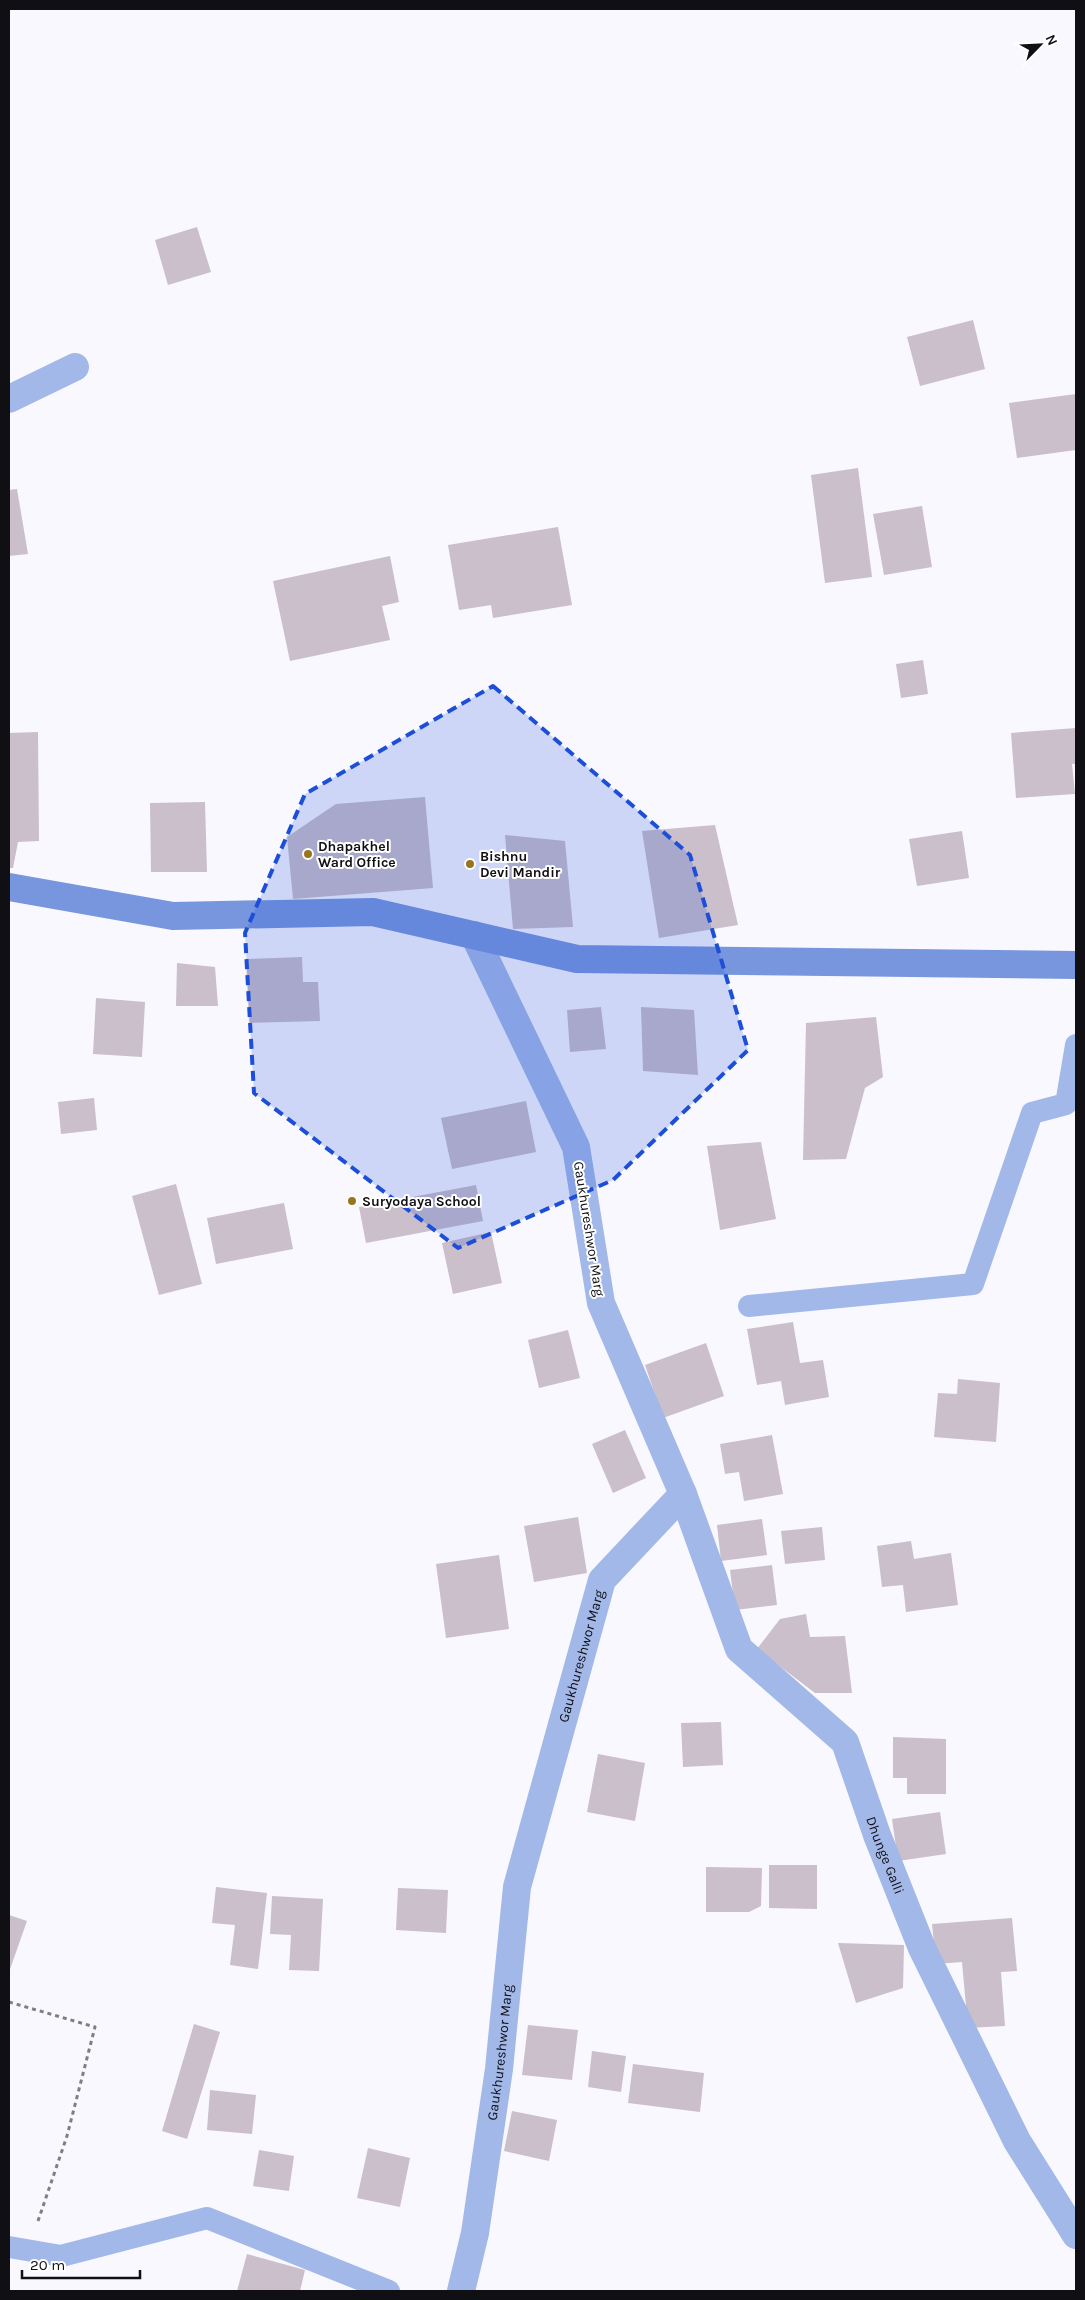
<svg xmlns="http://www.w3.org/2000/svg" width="1085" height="2300" font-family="Karla,sans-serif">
<rect width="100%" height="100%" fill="#f9f8fe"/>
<!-- building -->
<g fill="#cabfca">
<path d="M197,227L211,272L168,285L155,240Z"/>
<path d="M973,320L985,369L920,386L907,337Z"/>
<path d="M1076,394V450L1017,458L1009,403Z"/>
<path d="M858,468L872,577L825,583L811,475Z"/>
<path d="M17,489L28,554L9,556V490Z"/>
<path d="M922,506L932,567L884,575L873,514Z"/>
<path d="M558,527L572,605L493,618L491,605L459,610L448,545Z"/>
<path d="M390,556L399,602L382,606L390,640L290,661L273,581Z"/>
<path d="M923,660L928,694L901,698L896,664Z"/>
<path d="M1076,728V764H1072L1075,794L1016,798L1011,733Z"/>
<path d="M38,732L39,841L18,842L13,868H9V733Z"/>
<path d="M425,797L433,888L293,899L287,837L336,804Z"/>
<path d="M205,802L207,872H151L150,803Z"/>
<path d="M715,825L738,925L659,938L642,831Z"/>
<path d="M962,831L969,878L917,886L909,839Z"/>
<path d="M505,835L565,841L573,927L513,929Z"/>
<path d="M302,957L303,982H318L320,1021L249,1023L246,959Z"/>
<path d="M177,963L215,967L218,1006H176Z"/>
<path d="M96,998L145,1002L142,1057L93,1054Z"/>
<path d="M601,1007L606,1049L570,1052L567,1010Z"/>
<path d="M641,1007L694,1010L698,1075L643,1071Z"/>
<path d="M876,1017L883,1077L865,1088L846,1159L803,1160L806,1023Z"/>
<path d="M94,1098L97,1130L61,1134L58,1102Z"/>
<path d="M526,1101L536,1152L452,1169L441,1118Z"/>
<path d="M761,1142L776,1219L720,1230L707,1146Z"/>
<path d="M176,1184L202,1284L159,1295L132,1196Z"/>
<path d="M476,1185L483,1221L366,1243L359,1207Z"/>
<path d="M284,1203L293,1249L216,1264L207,1218Z"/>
<path d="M491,1232L502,1283L453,1294L442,1243Z"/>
<path d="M793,1322L800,1363L823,1360L829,1397L785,1405L781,1381L757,1385L747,1329Z"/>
<path d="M568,1330L580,1378L539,1388L528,1340Z"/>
<path d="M706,1343L724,1396L663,1418L645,1365Z"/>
<path d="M958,1379L1000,1383L996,1442L934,1437L938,1393L957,1394Z"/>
<path d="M625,1430L646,1478L613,1493L592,1444Z"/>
<path d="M772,1435L783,1494L744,1501L739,1472L725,1474L720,1444Z"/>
<path d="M578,1517L587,1573L534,1582L524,1526Z"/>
<path d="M762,1519L767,1555L721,1561L717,1525Z"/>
<path d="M822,1527L825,1560L785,1564L781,1531Z"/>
<path d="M911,1541L914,1559L951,1553L958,1605L906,1612L903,1585L882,1587L877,1546Z"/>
<path d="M499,1555L509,1629L446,1638L436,1564Z"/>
<path d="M772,1565L777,1605L735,1610L730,1570Z"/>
<path d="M806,1614L810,1637L845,1636L852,1693H815L757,1649L780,1619Z"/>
<path d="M721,1722L723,1765L683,1767L681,1723Z"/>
<path d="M893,1737L946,1739V1794H907V1778H893Z"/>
<path d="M598,1754L645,1763L635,1821L587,1812Z"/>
<path d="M940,1812L946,1854L898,1861L892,1819Z"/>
<path d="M769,1865H817V1909L769,1908Z"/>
<path d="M706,1867L762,1868L761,1906L749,1912H706Z"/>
<path d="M216,1887L267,1893L258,1969L230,1965L235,1925L212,1923Z"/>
<path d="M398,1888L448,1890L446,1933L396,1930Z"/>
<path d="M272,1896L323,1899L319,1971L289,1970L291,1935L270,1934Z"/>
<path d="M9,1915L27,1921L9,1972Z"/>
<path d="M1012,1918L1017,1971L1001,1972L1005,2026L968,2028L962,1962L936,1964L932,1924Z"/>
<path d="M838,1943L904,1945L903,1988L856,2003Z"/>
<path d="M194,2024L220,2032L187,2139L162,2131Z"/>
<path d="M528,2025L578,2030L572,2080L522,2075Z"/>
<path d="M592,2051L626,2056L621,2092L588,2087Z"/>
<path d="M633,2064L704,2073L700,2112L628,2103Z"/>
<path d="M210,2090L256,2095L252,2134L207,2130Z"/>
<path d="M512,2111L557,2120L549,2161L504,2151Z"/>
<path d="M368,2148L410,2158L400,2207L357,2198Z"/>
<path d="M259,2150L294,2156L289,2191L253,2186Z"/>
<path d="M247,2254L305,2270L300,2291H237Z"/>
</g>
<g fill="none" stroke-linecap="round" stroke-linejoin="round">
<!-- path -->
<path stroke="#7f7e83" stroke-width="3" stroke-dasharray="4 4" stroke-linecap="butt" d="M9,2002L95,2027L67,2136L38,2221"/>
<!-- lane -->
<g stroke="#a2b8e9" stroke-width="22">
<path d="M749,1306L973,1284L1032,1113L1066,1104L1076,1045"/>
<path d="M9,2247L61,2256L207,2218L389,2291"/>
</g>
<!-- street -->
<g stroke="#a2b8e9" stroke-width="28">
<path d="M9,399L75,367"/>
<path id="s1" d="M683,1494L739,1649L845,1742L877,1835L922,1948L1017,2141L1076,2235"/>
<path id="s2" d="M461,2291L475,2233L499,2069L517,1887L602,1580L683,1494L601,1303L576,1147L474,935"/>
</g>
<!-- secondary -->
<path stroke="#7896de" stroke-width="28" d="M9,887L173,916L373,912L577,959L1076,965"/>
</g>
<!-- marked area -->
<path fill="#1d4ed8" fill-opacity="0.2" stroke="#1d4ed8" stroke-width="4" stroke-dasharray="10 6" stroke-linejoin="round" d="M493,686L690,855L748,1050L613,1180L458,1248L254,1093L245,933L305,794Z"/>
<!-- markers -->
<g fill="#98751f" stroke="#fff" stroke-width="2">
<circle cx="308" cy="854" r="5"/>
<circle cx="470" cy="864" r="5"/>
<circle cx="352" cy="1201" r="5"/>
</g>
<g text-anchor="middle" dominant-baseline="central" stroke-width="4" stroke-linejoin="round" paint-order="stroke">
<!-- poi labels -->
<g font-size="14" font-weight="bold" fill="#100f14" stroke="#fff" text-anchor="start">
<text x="318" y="846">Dhapakhel<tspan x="318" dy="16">Ward Office</tspan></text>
<text x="480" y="856">Bishnu<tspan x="480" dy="16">Devi Mandir</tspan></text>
<text x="362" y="1201">Suryodaya School</text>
</g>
<!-- street labels -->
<g font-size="14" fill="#100f14" stroke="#fff">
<text transform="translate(589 1229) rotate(81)">Gaukhureshwor Marg</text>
<text stroke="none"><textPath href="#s2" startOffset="648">Gaukhureshwor Marg</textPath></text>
<text stroke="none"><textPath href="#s1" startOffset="426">Dhunge Galli</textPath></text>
<text stroke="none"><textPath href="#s2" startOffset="242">Gaukhureshwor Marg</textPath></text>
</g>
</g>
<!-- border -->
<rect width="1085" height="2300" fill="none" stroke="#100f14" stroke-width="20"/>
<!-- north arrow -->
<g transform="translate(1040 45) rotate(66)" stroke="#ffffff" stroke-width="4" paint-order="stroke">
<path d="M0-4L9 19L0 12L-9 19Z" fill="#100f14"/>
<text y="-8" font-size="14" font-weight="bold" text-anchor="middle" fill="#100f14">N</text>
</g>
<!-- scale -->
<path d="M22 2270v8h118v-8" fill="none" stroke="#100f14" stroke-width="2.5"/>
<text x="30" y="2270" font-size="15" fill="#100f14" stroke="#ffffff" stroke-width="4" paint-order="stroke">20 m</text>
</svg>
